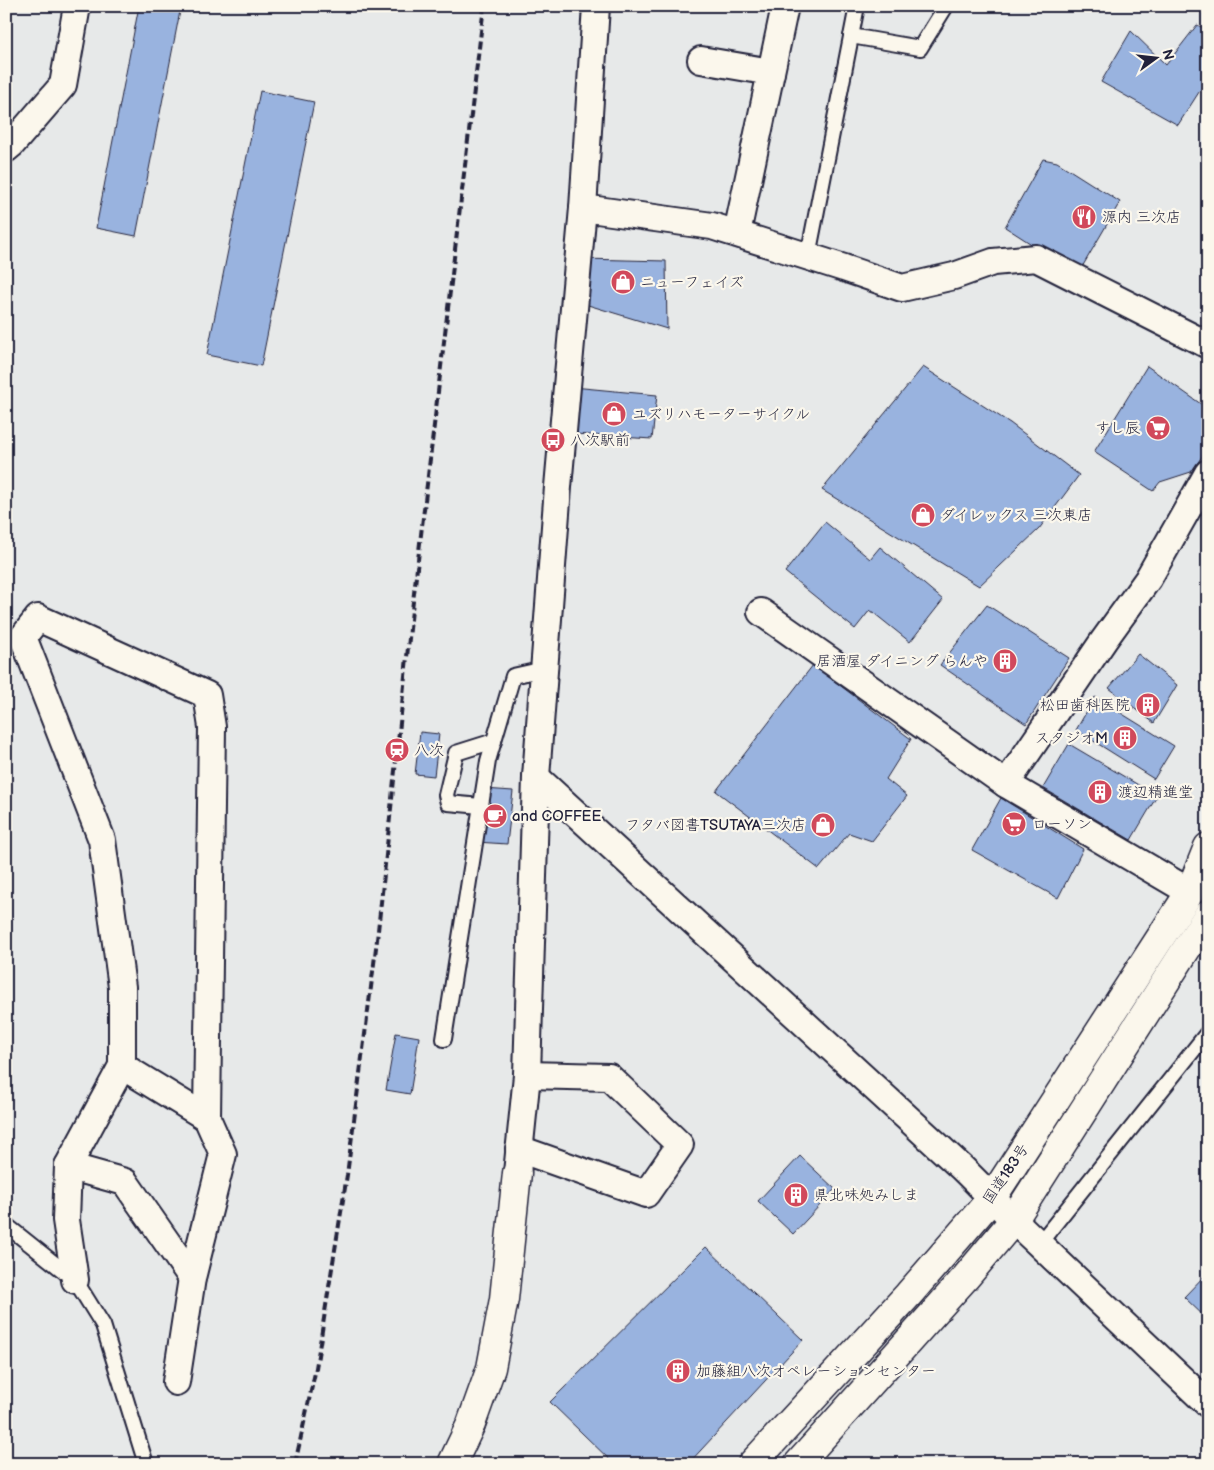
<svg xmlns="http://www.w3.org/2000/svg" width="1214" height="1470" font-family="'Balsamiq Sans','Klee One',sans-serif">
<rect width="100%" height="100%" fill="#e7e9e9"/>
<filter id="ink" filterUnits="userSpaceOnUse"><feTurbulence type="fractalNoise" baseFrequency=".02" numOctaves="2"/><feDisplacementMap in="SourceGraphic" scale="10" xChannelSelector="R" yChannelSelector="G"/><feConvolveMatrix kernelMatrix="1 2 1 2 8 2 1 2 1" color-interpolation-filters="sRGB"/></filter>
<g filter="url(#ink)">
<!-- building -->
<g fill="#99b3df" stroke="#22223b">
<path d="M139,6H181L136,236L96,228Z"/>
<path d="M1197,25L1208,30V78L1178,125L1101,82L1131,31L1166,65Z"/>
<path d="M260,91L314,102L261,366L207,355Z"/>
<path d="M1043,159L1057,162L1120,202L1078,274L1005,227Z"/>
<path d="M583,259L666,261L667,329L578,302Z"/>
<path d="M1147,366L1208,409V448L1191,472L1160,482L1153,491L1094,452Z"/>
<path d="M923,367L1010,423L1079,475L1039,529L979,586L822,490Z"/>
<path d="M573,387L657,395L652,439L574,434Z"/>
<path d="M825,522L870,559L880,547L943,600L910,642L870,610L855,629L785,572Z"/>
<path d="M987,605L1069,658L1026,724L940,665Z"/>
<path d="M1138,654L1177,685L1154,723L1109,688Z"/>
<path d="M813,665L911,739L886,779L907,796L872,841L849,833L819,869L716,791Z"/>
<path d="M1095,697L1174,746L1154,779L1076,730Z"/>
<path d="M420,732L439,734L434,776L415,774Z"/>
<path d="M1069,744L1157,796L1131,840L1043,788Z"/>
<path d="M484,789L513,791L507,844L476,842Z"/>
<path d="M1001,798L1083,849L1058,898L972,850Z"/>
<path d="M396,1033L419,1037L410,1094L386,1090Z"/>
<path d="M800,1156L835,1189L793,1234L758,1201Z"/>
<path d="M706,1247L803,1340L688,1464H614L550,1402Z"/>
<path d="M1208,1272V1320L1184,1297Z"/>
</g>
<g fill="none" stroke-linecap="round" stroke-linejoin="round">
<defs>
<g id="lane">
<path d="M851,36L920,48L946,6"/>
<path d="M808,256L857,6"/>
<path d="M481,806L448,803L446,795L456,753L494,741"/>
<path d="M444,1039L488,761L513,676L544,669"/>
<path d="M6,1225L75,1280L103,1325L146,1464"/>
<path d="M1039,1244L1208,1032"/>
</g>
<g id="street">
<path d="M701,60L771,72"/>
<path d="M6,149L12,144L63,85L77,6"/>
<path d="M583,208L712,226L844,268L902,288L954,276L993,262L1036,258L1208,345"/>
<path d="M737,233L785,6"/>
<path d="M761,612L1006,784L1104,640L1148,579L1208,473"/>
<path d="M536,777L962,1168C988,1193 1012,1220 1039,1244L1208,1404"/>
<path d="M1006,784L1190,892"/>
<path d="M519,1149L646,1194L680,1145L609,1077L527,1075"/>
<path d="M68,1166L125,1182L192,1278"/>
<path d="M517,1173L527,1075L536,777L558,487L583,208L596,6"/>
<path d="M75,1280L66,1220L68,1166L122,1066L207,1118L212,727L207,695L38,618L23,637L102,840L122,987V1066"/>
<path d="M176,1382L192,1278L223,1154L207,1118"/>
</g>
<path id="secondary" d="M452,1464L471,1424L491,1368L504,1299L517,1173"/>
<g id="highway">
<path d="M752,1464L908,1295L992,1198L1190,892L1208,847"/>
<path d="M798,1464L966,1277L1013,1221L1208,915"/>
</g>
</defs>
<!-- lane casing -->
<use href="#lane" stroke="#22223b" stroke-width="18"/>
<!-- street casing -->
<use href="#street" stroke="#22223b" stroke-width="30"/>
<!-- secondary casing -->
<use href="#secondary" stroke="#22223b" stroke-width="31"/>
<!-- highway casing -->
<use href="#highway" stroke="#22223b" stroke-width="31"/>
<!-- lane -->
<use href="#lane" stroke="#fbf7ec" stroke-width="14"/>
<!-- street -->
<use href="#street" stroke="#fbf7ec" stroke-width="26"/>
<!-- secondary -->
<use href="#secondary" stroke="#fbf7ec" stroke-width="28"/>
<!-- highway -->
<use href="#highway" stroke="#fbf7ec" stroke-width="28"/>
<!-- rail -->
<path stroke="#22223b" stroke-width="4" stroke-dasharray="8 4" stroke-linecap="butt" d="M295,1464L316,1368L347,1175L377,940L412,610L484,6"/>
</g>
</g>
<!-- icons -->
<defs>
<symbol id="restaurant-disc" viewBox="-11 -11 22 22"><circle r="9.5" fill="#d1495b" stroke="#fbf7ec"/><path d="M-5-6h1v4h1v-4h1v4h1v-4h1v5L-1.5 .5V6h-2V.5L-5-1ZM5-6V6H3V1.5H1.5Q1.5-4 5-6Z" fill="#fff"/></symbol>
<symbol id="shop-disc" viewBox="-11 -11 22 22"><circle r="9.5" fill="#d1495b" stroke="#fbf7ec"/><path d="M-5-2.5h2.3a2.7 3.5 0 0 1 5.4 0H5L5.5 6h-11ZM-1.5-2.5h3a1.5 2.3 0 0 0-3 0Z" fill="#fff"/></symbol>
<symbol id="supermarket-disc" viewBox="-11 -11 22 22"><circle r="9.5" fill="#d1495b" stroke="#fbf7ec"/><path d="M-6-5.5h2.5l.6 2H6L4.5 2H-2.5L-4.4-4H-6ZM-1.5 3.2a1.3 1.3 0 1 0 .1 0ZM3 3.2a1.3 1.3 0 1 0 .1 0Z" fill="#fff"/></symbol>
<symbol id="bus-disc" viewBox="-11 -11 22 22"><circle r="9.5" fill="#d1495b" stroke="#fbf7ec"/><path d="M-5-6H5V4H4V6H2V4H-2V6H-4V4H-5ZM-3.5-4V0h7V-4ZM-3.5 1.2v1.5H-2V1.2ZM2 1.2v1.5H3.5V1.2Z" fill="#fff"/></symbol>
<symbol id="building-disc" viewBox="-11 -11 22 22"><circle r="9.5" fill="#d1495b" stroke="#fbf7ec"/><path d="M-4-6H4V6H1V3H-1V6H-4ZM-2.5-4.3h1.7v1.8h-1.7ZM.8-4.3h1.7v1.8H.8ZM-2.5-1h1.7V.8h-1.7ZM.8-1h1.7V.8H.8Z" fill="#fff"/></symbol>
<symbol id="station-disc" viewBox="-11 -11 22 22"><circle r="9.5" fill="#d1495b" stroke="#fbf7ec"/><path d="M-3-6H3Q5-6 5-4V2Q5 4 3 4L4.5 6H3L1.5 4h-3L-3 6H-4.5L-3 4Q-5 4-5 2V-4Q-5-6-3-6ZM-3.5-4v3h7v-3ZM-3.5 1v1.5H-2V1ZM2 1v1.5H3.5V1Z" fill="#fff"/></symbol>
<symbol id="cafe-disc" viewBox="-11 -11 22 22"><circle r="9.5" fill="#d1495b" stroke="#fbf7ec"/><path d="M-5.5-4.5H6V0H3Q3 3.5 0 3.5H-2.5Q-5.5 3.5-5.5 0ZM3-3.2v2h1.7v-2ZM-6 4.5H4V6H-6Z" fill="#fff"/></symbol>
</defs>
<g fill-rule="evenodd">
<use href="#restaurant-disc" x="1070" y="203" width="28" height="28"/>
<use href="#shop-disc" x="609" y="268" width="28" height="28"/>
<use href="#shop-disc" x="600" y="400" width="28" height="28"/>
<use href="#supermarket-disc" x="1144" y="414" width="28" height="28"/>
<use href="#bus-disc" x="539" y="426" width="28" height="28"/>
<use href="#shop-disc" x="909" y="501" width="28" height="28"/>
<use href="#building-disc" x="991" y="647" width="28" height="28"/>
<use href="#building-disc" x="1134" y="691" width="28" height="28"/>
<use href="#building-disc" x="1111" y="724" width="28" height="28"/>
<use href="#station-disc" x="383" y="736" width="28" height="28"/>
<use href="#building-disc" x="1086" y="778" width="28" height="28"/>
<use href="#cafe-disc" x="481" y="802" width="28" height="28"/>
<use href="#supermarket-disc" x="1000" y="810" width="28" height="28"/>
<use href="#shop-disc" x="809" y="811" width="28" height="28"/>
<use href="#building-disc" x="782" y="1181" width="28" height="28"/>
<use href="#building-disc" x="664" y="1357" width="28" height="28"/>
</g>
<g text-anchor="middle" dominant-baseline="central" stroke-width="4.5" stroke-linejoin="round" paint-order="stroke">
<!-- poi labels -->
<g font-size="15" fill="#22223b" stroke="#fbf7ec" text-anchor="start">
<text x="1102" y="217">源内 三次店</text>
<text x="640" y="282">ニューフェイズ</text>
<text x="632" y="414">ユズリハモーターサイクル</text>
<text x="1140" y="428" text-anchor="end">すし辰</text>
<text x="570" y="440">八次駅前</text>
<text x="940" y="515">ダイレックス 三次東店</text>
<text x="988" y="661" text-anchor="end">居酒屋 ダイニング らんや</text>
<text x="1130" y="705" text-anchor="end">松田歯科医院</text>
<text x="1108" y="738" text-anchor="end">スタジオM</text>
<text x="414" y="750">八次</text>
<text x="1118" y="792">渡辺精進堂</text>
<text x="512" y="816">and COFFEE</text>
<text x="1032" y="824">ローソン</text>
<text x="806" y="825" text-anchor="end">フタバ図書TSUTAYA三次店</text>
<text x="814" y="1195">県北味処みしま</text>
<text x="696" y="1371">加藤組八次オペレーションセンター</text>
</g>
<!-- street labels -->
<g font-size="15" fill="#22223b" stroke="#fbf7ec">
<text transform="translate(1006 1174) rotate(-56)">国道183号</text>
</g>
</g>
<!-- margin -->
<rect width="1214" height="1470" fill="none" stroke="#fbf7ec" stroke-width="25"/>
<rect x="12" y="12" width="1189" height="1445" fill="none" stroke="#22223b" stroke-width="2" filter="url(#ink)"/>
<!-- north arrow -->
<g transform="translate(1156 58) rotate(75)" stroke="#fbf7ec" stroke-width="4" paint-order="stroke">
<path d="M0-4L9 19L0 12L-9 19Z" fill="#22223b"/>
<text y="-8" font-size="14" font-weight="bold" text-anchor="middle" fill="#22223b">N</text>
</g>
</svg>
